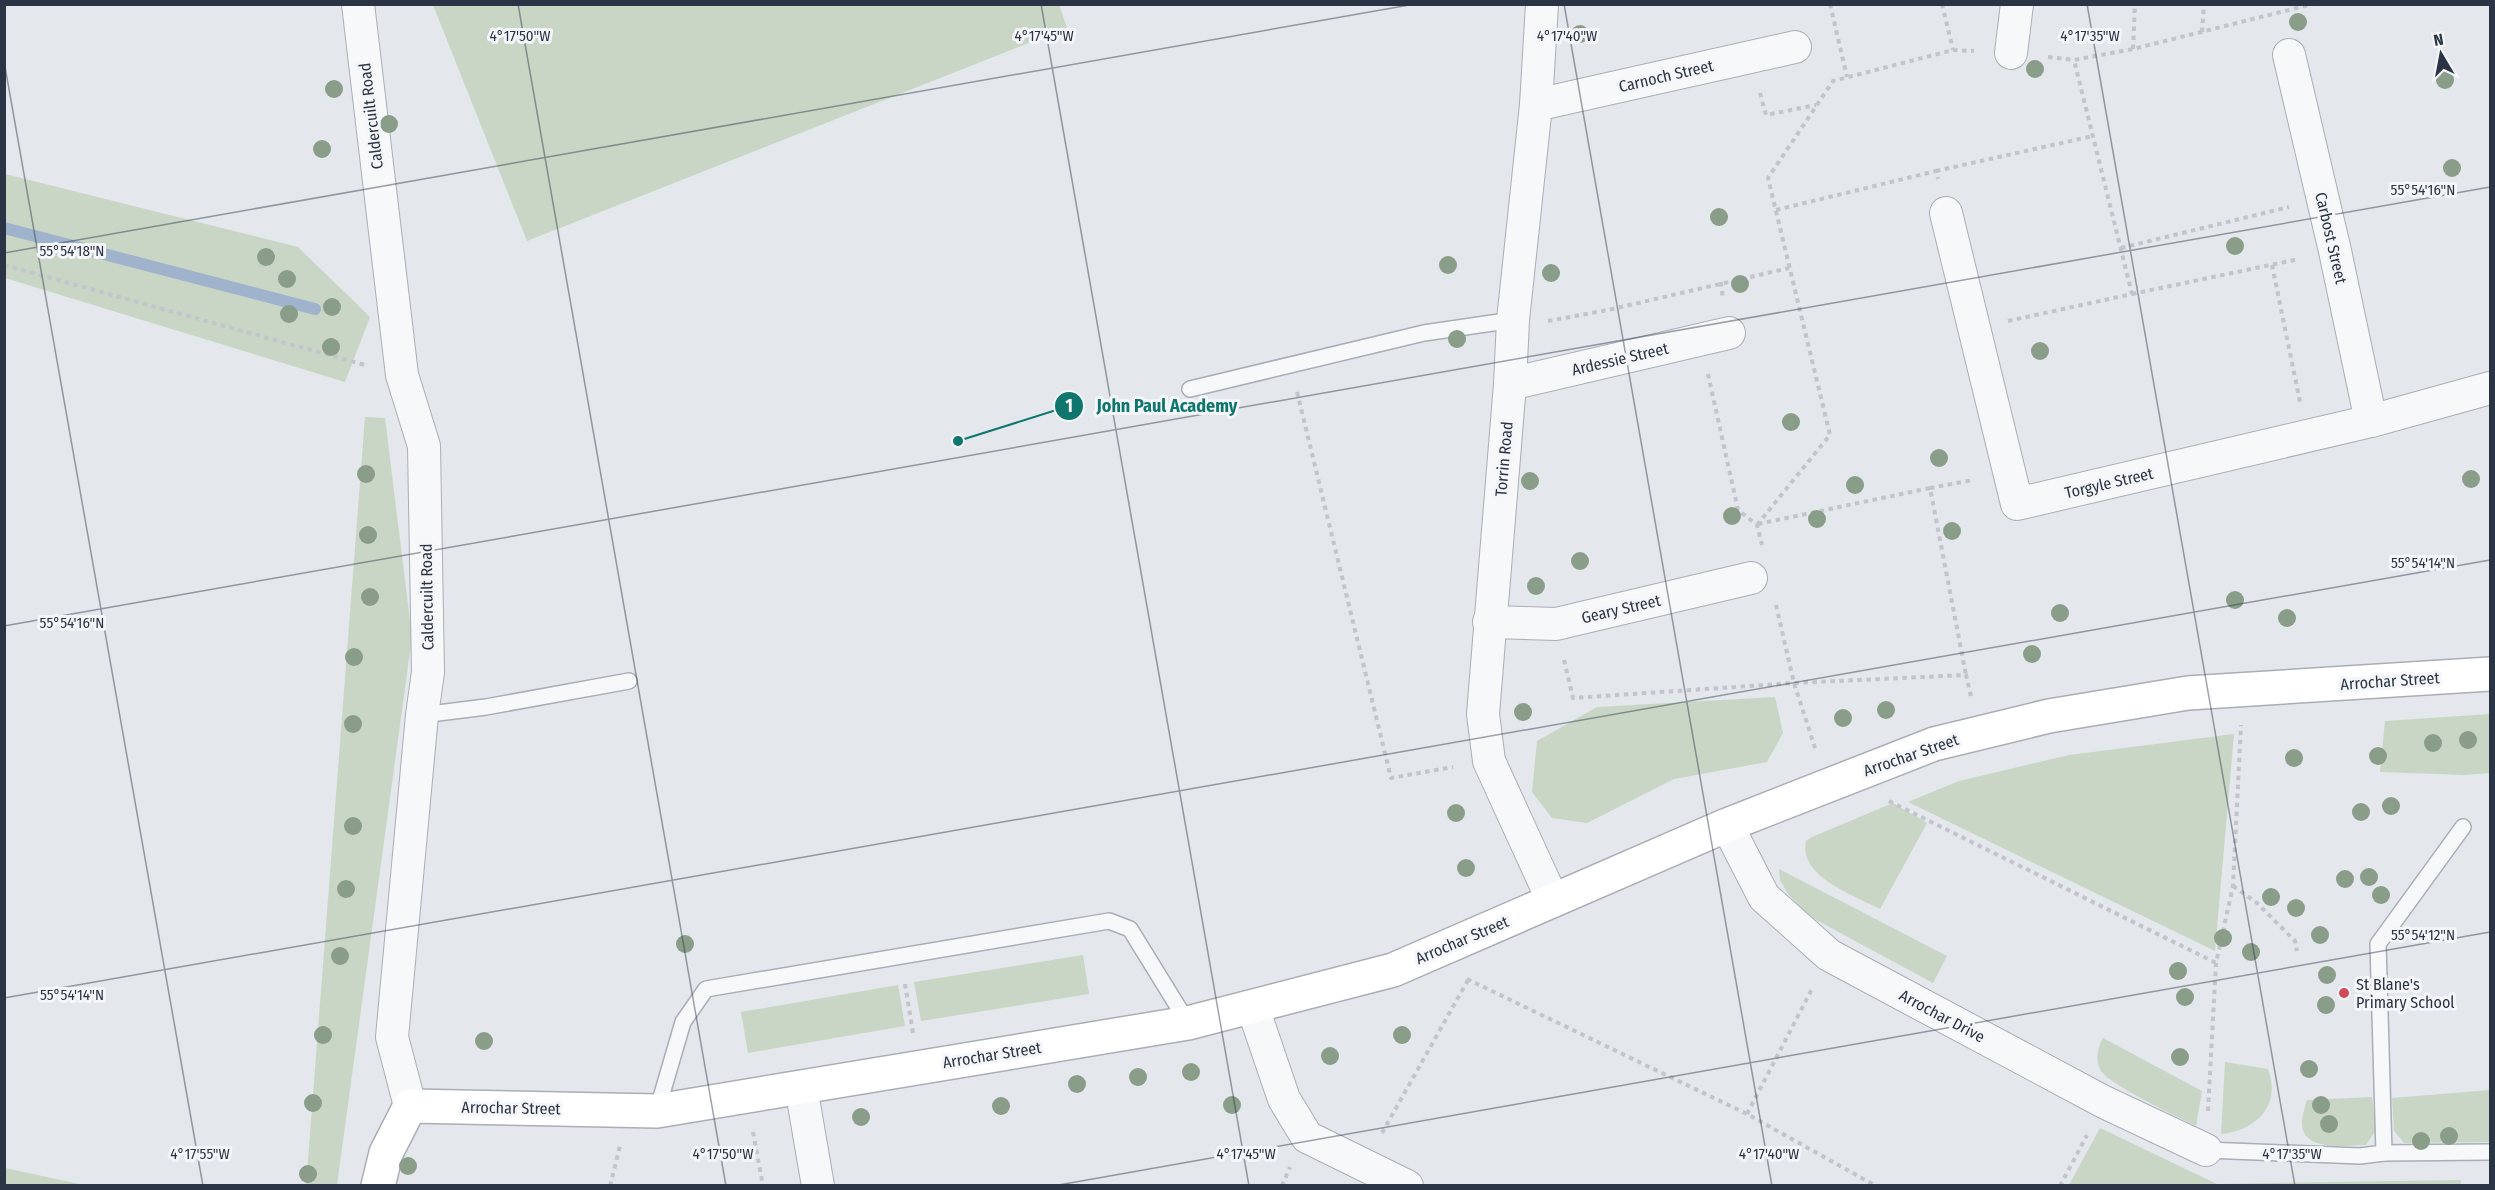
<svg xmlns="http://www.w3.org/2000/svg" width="2495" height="1190" font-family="'Fira Sans Condensed',sans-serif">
<rect width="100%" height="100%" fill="#e4e7ec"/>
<!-- green -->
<g fill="#c9d6c5">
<path d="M1059,4L1067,28L527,241L433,5Z"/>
<path d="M5,174L298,247L370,317L345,382L5,278Z"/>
<path d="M365,417L385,418L412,637L337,1185L306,1186Z"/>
<path d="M1775,697L1783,733L1767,762L1674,779L1587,823L1552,818L1532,792L1537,741L1597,707Z"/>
<path d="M2490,714V773L2464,775L2380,772L2385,721Z"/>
<path d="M2234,734L2215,951L1908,802L1959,781L2069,755Z"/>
<path d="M1893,803L1927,823L1880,909C1856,896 1798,877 1806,841L1812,837Z"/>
<path d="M1779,869L1947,956L1933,983L1809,916L1788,894L1780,880Z"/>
<path d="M1083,955L1089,994L921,1021L914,982Z"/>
<path d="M898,985L905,1026L748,1053L741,1012Z"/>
<path d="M2103,1038L2202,1091L2196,1126C2177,1116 2108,1085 2100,1069C2095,1059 2098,1046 2103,1038Z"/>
<path d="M2225,1062L2268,1069C2282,1106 2255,1131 2221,1134Z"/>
<path d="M2490,1090V1142L2404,1143L2394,1131L2392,1098Z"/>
<path d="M2372,1097L2376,1130L2366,1145C2347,1145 2302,1153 2302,1123C2302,1116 2305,1107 2307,1100Z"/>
<path d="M2100,1128L2217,1184L2461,1180V1185H2069Z"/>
<path d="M5,1168L84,1185H5Z"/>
</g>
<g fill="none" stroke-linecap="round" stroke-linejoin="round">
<!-- stream -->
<path stroke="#9fb4cc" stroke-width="12" d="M4,228L315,309"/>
<defs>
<g id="lane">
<path d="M1190,389L1424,333L1513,320"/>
<path d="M422,715L486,707L629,681"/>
<path d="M657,1111L683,1022L706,989L1109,921L1130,929L1188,1023"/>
<path d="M2206,1150L2360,1156L2384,1153L2490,1152"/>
<path d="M2384,1153L2378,944L2463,827"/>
</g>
<g id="street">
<path d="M358,4L402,375L424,446L428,672L422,715L392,1037L410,1106"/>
<path d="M1542,4L1536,105L1513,320L1510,384L1483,714L1489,761L1553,901"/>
<path d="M2011,53L2017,4"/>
<path d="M2289,55L2335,251L2371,421"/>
<path d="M1536,105L1795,47"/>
<path d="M1946,213L2017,504L2371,421L2490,388"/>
<path d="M1510,384L1729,333"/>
<path d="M1489,622L1556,624L1751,578"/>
<path d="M1727,825L1764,897L1829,955L2104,1102L2206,1150"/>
<path d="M1253,1008L1284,1099L1307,1137L1407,1186"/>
<path d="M801,1087L818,1186"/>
</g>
<path id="secondary" d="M378,1186L386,1153L410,1106L657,1111L1188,1023L1393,970L1727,825L1934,744L2049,716L2188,693L2490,674"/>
</defs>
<!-- lane casing -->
<use href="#lane" stroke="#a9aeb7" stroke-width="18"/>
<!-- street casing -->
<use href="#street" stroke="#a9aeb7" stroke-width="34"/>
<!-- secondary casing -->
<use href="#secondary" stroke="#a9aeb7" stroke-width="36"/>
<!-- path -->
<g stroke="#c2c5cb" stroke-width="4" stroke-dasharray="4.5 4.5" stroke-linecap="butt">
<path d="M1830,4L1847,77"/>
<path d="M1942,4L1953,50"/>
<path d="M2202,32L2204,4"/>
<path d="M2133,49L2135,4"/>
<path d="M2048,57L2074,60L2133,49L2313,4"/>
<path d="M1760,93L1766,115L1816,105"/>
<path d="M1936,171L2093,136"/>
<path d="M1776,210L1936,171L1938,179"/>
<path d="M2121,248L2289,207"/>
<path d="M4,265L365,365"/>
<path d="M2272,265L2300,402"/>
<path d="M1721,282L1723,299"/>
<path d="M2132,294L2299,259"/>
<path d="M1548,321L1608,310L1789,268"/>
<path d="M2008,321L2132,294L2074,60"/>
<path d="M1708,374L1738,510L1757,525L1762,545"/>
<path d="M1297,392L1391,778L1453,767"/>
<path d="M1930,488L1973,480"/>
<path d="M1758,524L1930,488L1966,675"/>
<path d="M1757,525L1830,435L1768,178L1833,81L1953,50L1974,51"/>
<path d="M1776,605L1794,683L1816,751"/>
<path d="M1564,660L1573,698L1794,683L1966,675L1971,696"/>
<path d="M1889,801L2216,963"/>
<path d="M2233,886L2257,903L2295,941L2297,951"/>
<path d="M1467,979L1747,1114L1876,1186"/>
<path d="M905,984L913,1033"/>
<path d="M2208,1111L2216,963L2233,886L2241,725"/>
<path d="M1747,1114L1813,987"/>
<path d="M753,1132L763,1186"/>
<path d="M1382,1133L1468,980"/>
<path d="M610,1186L620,1146"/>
<path d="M1282,1186L1290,1167"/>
<path d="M2060,1186L2087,1135"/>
</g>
<!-- lane -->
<use href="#lane" stroke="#f7f8fa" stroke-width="15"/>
<!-- street -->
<use href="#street" stroke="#f7f8fa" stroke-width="32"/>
<!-- secondary -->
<use href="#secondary" stroke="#fff" stroke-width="33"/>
</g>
<!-- trees -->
<g fill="#899d89">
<circle cx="2298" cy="22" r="9"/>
<circle cx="1580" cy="34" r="9"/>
<circle cx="2035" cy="69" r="9"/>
<circle cx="2445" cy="80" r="9"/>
<circle cx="334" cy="89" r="9"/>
<circle cx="389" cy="124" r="9"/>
<circle cx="322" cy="149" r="9"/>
<circle cx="2452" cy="168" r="9"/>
<circle cx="1719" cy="217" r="9"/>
<circle cx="2235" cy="246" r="9"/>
<circle cx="266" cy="257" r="9"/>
<circle cx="1448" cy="265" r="9"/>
<circle cx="1551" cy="273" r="9"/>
<circle cx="287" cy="279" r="9"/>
<circle cx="1740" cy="284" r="9"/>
<circle cx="332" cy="307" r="9"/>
<circle cx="289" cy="314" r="9"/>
<circle cx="1457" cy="339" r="9"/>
<circle cx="331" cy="347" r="9"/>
<circle cx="2040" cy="351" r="9"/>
<circle cx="1791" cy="422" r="9"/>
<circle cx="1939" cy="458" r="9"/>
<circle cx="366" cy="474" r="9"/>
<circle cx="2471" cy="479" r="9"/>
<circle cx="1530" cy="481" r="9"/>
<circle cx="1855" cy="485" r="9"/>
<circle cx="1732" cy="516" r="9"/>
<circle cx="1817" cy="519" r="9"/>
<circle cx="1952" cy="531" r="9"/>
<circle cx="368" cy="535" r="9"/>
<circle cx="1580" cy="561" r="9"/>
<circle cx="1536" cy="586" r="9"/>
<circle cx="370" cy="597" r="9"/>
<circle cx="2235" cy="600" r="9"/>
<circle cx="2060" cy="613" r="9"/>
<circle cx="2287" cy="618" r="9"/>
<circle cx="2032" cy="654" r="9"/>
<circle cx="354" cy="657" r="9"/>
<circle cx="1886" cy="710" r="9"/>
<circle cx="1523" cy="712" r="9"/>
<circle cx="1843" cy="718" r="9"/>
<circle cx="353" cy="724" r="9"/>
<circle cx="2468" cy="740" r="9"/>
<circle cx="2433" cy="743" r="9"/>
<circle cx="2378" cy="756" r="9"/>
<circle cx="2294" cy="758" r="9"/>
<circle cx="2391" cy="806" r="9"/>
<circle cx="2361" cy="812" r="9"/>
<circle cx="1456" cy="813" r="9"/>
<circle cx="353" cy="826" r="9"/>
<circle cx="1466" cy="868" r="9"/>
<circle cx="2369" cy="877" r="9"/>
<circle cx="2345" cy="879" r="9"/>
<circle cx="346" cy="889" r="9"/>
<circle cx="2381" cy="895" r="9"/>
<circle cx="2271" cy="897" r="9"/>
<circle cx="2296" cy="908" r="9"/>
<circle cx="2320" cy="935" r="9"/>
<circle cx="2223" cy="938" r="9"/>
<circle cx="685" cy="944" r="9"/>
<circle cx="2251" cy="952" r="9"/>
<circle cx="340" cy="956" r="9"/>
<circle cx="2178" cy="971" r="9"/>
<circle cx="2327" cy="975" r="9"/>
<circle cx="2185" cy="997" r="9"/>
<circle cx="2326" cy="1005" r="9"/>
<circle cx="323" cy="1035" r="9"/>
<circle cx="1402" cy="1035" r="9"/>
<circle cx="484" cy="1041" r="9"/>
<circle cx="1330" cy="1056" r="9"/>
<circle cx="2180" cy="1057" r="9"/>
<circle cx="2309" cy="1069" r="9"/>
<circle cx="1191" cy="1072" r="9"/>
<circle cx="1138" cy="1077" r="9"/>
<circle cx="1077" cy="1084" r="9"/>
<circle cx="313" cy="1103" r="9"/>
<circle cx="1232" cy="1105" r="9"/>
<circle cx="2321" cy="1105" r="9"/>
<circle cx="1001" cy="1106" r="9"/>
<circle cx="861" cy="1117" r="9"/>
<circle cx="2329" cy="1124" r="9"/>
<circle cx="2449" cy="1136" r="9"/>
<circle cx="2421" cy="1141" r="9"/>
<circle cx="408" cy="1166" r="9"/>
<circle cx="308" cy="1174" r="9"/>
</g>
<!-- ticks -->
<path fill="none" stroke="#2b3445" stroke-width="1.5" stroke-opacity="0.45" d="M518,4L726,1186M1041,4L1249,1186M1564,4L1772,1186M2087,4L2295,1186M4,61L203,1186M4,253L1415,4M4,626L2490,187M4,998L2490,560M1053,1186L2490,932"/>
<!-- markers -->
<circle fill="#d1495b" stroke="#f4f6f9" stroke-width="2" cx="2344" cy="993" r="6"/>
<g text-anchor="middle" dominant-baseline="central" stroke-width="6" stroke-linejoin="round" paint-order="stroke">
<!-- street labels -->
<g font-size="16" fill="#2b3445" stroke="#f4f6f9">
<text transform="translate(1666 76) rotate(-13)">Carnoch Street</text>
<text transform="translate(371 116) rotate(-97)">Caldercuilt Road</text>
<text transform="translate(2331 238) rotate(77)">Carbost Street</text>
<text transform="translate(1620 359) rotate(-13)">Ardessie Street</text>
<text transform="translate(1504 459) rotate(-85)">Torrin Road</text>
<text transform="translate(2109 483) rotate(-13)">Torgyle Street</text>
<text transform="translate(427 597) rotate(-91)">Caldercuilt Road</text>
<text transform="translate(1621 609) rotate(-13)">Geary Street</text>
<text transform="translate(2390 681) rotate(-4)">Arrochar Street</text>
<text transform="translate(1911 755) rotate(-19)">Arrochar Street</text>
<text transform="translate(1462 940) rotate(-23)">Arrochar Street</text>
<text transform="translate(1942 1016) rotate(28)">Arrochar Drive</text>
<text transform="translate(992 1055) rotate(-9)">Arrochar Street</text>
<text transform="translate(511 1108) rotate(1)">Arrochar Street</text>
</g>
<!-- poi labels -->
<g font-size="16" fill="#2b3445" stroke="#f4f6f9" text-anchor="start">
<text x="2356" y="984">St Blane's<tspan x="2356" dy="18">Primary School</tspan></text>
</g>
</g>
<g font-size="15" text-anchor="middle" fill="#2b3445" stroke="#f4f6f9" stroke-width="6" stroke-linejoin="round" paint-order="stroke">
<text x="520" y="41">4°17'50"W</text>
<text x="1044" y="41">4°17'45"W</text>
<text x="1567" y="41">4°17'40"W</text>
<text x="2090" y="41">4°17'35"W</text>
<text x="2423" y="195">55°54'16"N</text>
<text x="72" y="256">55°54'18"N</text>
<text x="2423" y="568">55°54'14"N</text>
<text x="72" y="628">55°54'16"N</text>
<text x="2423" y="940">55°54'12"N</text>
<text x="72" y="1000">55°54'14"N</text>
<text x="200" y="1159">4°17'55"W</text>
<text x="723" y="1159">4°17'50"W</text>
<text x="1246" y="1159">4°17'45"W</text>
<text x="1769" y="1159">4°17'40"W</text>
<text x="2292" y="1159">4°17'35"W</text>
</g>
<!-- callouts -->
<path fill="none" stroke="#0f766e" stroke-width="2" d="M958 441L1069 406"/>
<g fill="#0f766e" stroke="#f4f6f9" stroke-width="2">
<circle cx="958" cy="441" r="6"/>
<circle cx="1069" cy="406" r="15"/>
</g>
<g font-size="18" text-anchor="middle" font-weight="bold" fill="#fff">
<text x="1069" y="412">1</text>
</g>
<g font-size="18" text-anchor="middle" font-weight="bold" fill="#0f766e" stroke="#f4f6f9" stroke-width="6" stroke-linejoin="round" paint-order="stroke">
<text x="1167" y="412">John Paul Academy</text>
</g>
<!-- border -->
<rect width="2495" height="1190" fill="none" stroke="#2b3445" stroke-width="12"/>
<!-- north arrow -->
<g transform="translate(2441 54) rotate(350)" stroke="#f4f6f9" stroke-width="4.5" paint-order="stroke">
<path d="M0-4.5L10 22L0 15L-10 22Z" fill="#2b3445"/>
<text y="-9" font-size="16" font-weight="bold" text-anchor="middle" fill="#2b3445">N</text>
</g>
</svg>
